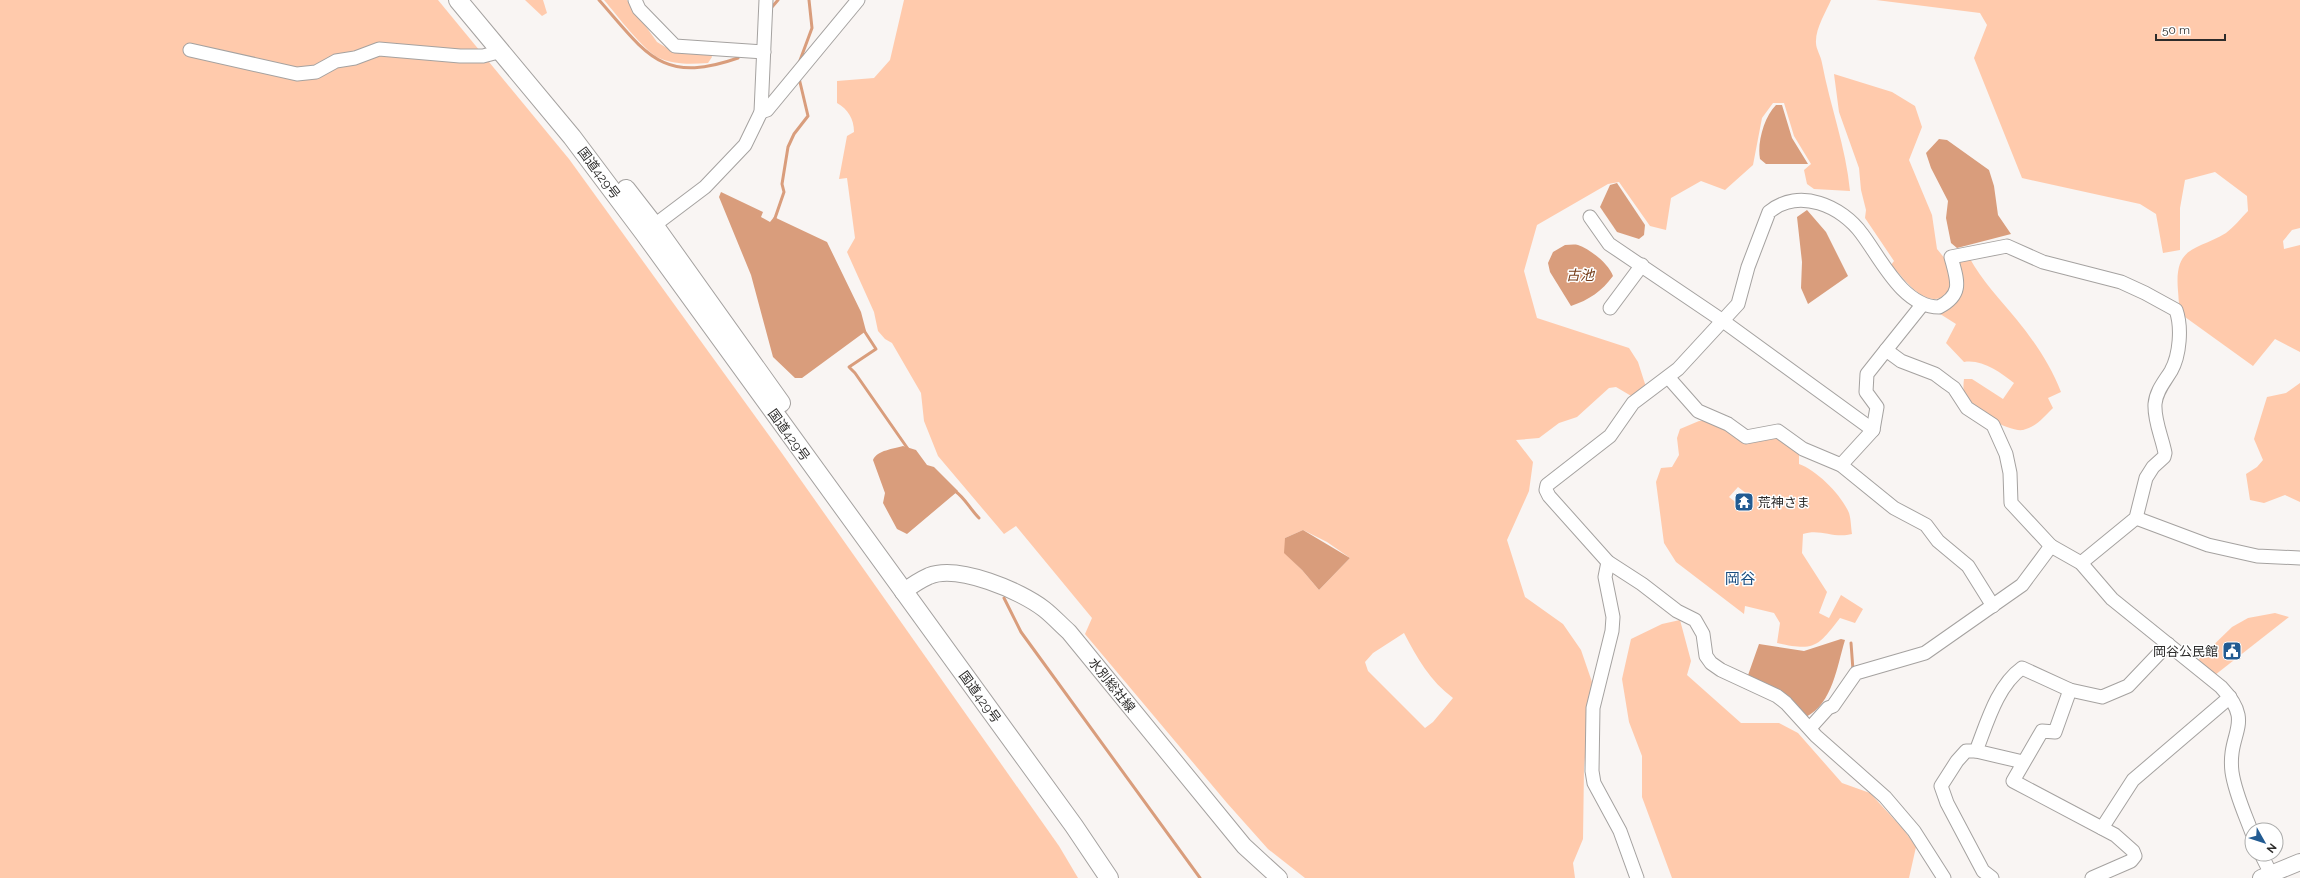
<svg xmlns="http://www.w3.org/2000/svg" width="2300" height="878" font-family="Raleway,'Noto Sans JP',sans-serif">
<rect width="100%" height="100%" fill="#f9f5f3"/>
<!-- green -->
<g fill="#ffcaac" fill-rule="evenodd">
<path d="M0,0H438L569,159L781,452L1059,846L1078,878H0Z"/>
<path d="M525,0H543L547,13L542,16Z"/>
<path d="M604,0H627L657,42L672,51L711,54L712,57L708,63C692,64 675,65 659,58C643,50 616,14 604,0Z"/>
<path d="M904,0H1831C1826,12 1815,29 1816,43C1816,49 1821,56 1822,63C1830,106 1846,147 1850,191L1814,189L1807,184L1804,170L1811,164L1794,136L1784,103H1773L1762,118L1753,165L1725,190L1701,181L1671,198L1666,230L1650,226L1619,182L1608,184L1537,225L1524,271L1537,318L1629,348L1638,362L1646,387L1633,397L1616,387L1609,388L1577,417L1559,423L1539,438L1516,440L1533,462L1529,491L1507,540L1525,597L1563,624L1581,650L1592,682L1584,768L1583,839L1573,863L1575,878H1305L1268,849L1227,803L1085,634L1092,618L1016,526L1004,534L938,456L924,421L921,393L892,343L885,339L878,331L874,312L847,252L855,238L847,178L839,179L847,136L854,132C854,119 848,109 837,103V81L874,78L890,60ZM1303,530L1327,542L1350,558L1319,590L1302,570L1285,553V538ZM1404,633C1417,658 1430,681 1453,698L1433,722L1425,728L1368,671L1365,662L1373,653Z"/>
<path d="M1876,0H2300V228L2292,230L2283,241L2284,249L2300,245V352L2275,339L2253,366L2185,317C2178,308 2179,301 2178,291C2174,245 2196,251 2226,233C2234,227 2241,218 2248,211L2247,196L2215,172L2185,180L2180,208V250L2163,253L2156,214L2140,204L2022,178L1974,58L1987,25L1980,13Z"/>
<path d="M1834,74L1892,92L1915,106L1922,127L1909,160L1932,215L1937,249L1946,260L1951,281L1948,294C1925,311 1906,280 1891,265L1894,261L1865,218L1866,210L1861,190L1859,168L1839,112Z"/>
<path d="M1969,257C1982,281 2000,299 2017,320C2035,342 2051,366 2061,392L2048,398L2053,408C2044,417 2036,427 2023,430C2009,432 1974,412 1967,400C1963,393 1963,387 1964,379H1972L2003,399L2014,383C2000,372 1982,359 1964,362L1946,343L1956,324L1937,312L1946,308L1956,260Z"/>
<path d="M2300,383V502L2285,495L2264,503L2250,500L2246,474L2257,467L2263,460L2254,439L2267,397L2286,393Z"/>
<path d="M1699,421H1709L1724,427L1776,435L1799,450V464C1816,470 1841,494 1849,513C1851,519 1851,528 1852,534C1834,539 1820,528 1803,534L1802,553L1827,592L1819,613L1829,618L1841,595L1863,609L1855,623L1840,618C1817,648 1814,651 1777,643L1780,623L1774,613L1745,606L1744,614L1676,562L1664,543L1656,482L1661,468L1672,467L1679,455L1677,438L1680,429ZM1738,487L1751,497L1743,508L1729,497Z"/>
<path d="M2275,613L2289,617L2215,675L2198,660L2232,627L2248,618Z"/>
<path d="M1680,620L1691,661L1687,675L1741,723H1779L1798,733L1842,783L1870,793L1904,830L1916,847L1909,878H1672L1642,797V756L1629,722L1622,679L1631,639L1662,624Z"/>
</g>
<!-- water -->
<g fill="#d99d7c">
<path d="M1776,105H1782L1792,138L1808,164H1766L1760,159C1757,143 1764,117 1776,105Z"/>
<path d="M1939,139L1947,140L1989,170L1994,186L1998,215L2011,234L1957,248L1951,243L1946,218L1948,201L1931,168L1926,153Z"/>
<path d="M1617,183L1645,225L1644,235L1639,239L1617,232L1600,207L1610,185Z"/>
<path d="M721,192L763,212L761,217L770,222L774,217L827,242L861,312L866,331L802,378H795L773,357L751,275L719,197Z"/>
<path d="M1807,210L1826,232L1848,276L1808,304L1801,288L1802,262L1797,217Z"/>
<path d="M1565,245C1569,245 1574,244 1578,245C1590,249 1609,264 1613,276C1602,291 1589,300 1571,306L1550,272L1548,263L1553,252Z"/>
<path d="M903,446L916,450L927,465L934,467L958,491L907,534L897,529L883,503L885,493L873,460C877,450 894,449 903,446Z"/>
<path d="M1303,530L1350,558L1319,590L1302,570L1284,553L1285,538Z"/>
<path d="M1841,639L1845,640C1837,666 1833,703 1806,717L1747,678L1759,644L1804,651Z"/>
</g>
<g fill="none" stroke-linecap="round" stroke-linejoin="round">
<!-- stream -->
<g stroke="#d99d7c" stroke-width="3">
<path d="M599,0C646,53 661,85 738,58"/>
<path d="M772,7L778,0"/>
<path d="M799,63L812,28L809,0"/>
<path d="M774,221L784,192L782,184L788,147L794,134L808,116L799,78"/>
<path d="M863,329L876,349L849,367L855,373L908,449"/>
<path d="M955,491C965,498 970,509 979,518"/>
<path d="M1004,598L1021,632L1200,878"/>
<path d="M1851,643L1853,670"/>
</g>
<defs>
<g id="minor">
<path d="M635,0L639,9L675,46L764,52"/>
<path d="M190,50L297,74L316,72L336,61L355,58L379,49L460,56H483L502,51"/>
<path d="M761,112L767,110L858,0"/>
<path d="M1590,217L1609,244L1723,321L1873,430"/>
<path d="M648,230L705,187L745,145L761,112L766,0"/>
<path d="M1610,308L1642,265"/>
<path d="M1886,350L1922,305"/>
<path d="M1668,377L1698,411L1728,424L1746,437L1778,431L1803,449L1841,465L1894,508L1926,525L1938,541L1968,566L1993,606"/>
<path d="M1841,465L1873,430L1877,407L1866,392L1867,374L1886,350L1901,361L1935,374L1947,383L1954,388L1967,408L1993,425L2006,454L2010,473L2011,503L2051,546"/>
<path d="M2136,518L2208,545L2257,556L2300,558"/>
<path d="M1608,562L1605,577L1613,617L1612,631L1593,708L1592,771L1594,783L1620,831L1637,878"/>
<path d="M1810,728L1828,708L1833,706L1856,673L1925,653L2022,585L2051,546L2081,563L2112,599L2221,687C2256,724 2227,731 2232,772C2235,793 2245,814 2252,833"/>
<path d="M1976,751L2023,762"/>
<path d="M2102,828L2133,780L2230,697"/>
<path d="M2261,854L2271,874"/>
<path d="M1944,878L1914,831L1885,797L1816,736L1786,703L1777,696L1721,670L1711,663L1706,656L1703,634L1695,620L1677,611L1642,584L1608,562L1549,496L1546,490L1547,485L1610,436L1633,403L1678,369L1738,304L1748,267L1769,212C1799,187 1842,206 1862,234C1881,259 1903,307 1939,307C1964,294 1957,280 1951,257L2007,246L2043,262L2121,282L2145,293L2176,310C2182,327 2180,355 2171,371C2165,381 2156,391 2155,404C2154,421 2162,437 2165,453L2164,457L2153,467L2146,478L2136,518L2081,563"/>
<path d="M1992,878L1983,871L1947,803L1941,786L1957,761L1966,751H1976C1987,723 1997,686 2022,668L2070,690"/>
<path d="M2092,878L2131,861L2135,856L2133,851L2115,835L2013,781L2042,731L2055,732L2070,690L2102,697L2128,686L2168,644"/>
</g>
<g id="major">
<path d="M903,592C911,586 920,580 929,576C958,564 1021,591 1044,609C1053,616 1061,625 1069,632L1244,846L1279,878"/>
<path d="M2261,878L2300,862"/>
</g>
<g id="highway">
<path d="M458,0L572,137L644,233L1074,826L1109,878"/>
<path d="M626,189L654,225L781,403"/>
</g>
</defs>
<!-- minor casing -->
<use href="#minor" stroke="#a5a2a0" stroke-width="15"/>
<!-- major casing -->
<use href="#major" stroke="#a5a2a0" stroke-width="18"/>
<!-- highway casing -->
<use href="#highway" stroke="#a5a2a0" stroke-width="20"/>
<!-- minor -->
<use href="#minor" stroke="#fff" stroke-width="13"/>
<!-- major -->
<use href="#major" stroke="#fff" stroke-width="16"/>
<!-- highway -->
<use href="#highway" stroke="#fff" stroke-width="18"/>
</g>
<!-- icons -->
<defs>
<symbol id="temple-square" viewBox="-11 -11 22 22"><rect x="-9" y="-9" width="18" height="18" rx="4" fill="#225b92" stroke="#fff"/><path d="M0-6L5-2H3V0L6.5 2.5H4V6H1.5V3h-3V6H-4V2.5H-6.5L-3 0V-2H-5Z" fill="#fff"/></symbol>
<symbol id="civic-square" viewBox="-11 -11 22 22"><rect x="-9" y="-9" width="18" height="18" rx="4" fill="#225b92" stroke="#fff"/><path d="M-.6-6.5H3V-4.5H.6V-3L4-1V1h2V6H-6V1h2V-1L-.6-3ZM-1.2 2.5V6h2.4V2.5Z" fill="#fff"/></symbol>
</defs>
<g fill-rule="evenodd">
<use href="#temple-square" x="1733" y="491" width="22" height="22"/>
<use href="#civic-square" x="2221" y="640" width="22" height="22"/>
</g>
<g text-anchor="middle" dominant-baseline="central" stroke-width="3" stroke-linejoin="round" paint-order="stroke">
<!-- street labels -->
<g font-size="13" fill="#2d2c2b" stroke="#fff">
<text transform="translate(599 173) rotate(53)">国道429号</text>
<text transform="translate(789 435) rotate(54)">国道429号</text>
<text transform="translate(1112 685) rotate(51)">水別総社線</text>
<text transform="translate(980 697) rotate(54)">国道429号</text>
</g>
<!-- poi labels -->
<g font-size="13" fill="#2d2c2b" stroke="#fff" text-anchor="start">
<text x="1758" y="502">荒神さま</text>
<text x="2218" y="651" text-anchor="end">岡谷公民館</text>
</g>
<!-- water labels -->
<g font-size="14" font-style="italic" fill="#763e1a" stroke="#fff">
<text x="1580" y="275">古池</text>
</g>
<!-- quarter labels -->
<g font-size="15" fill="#1a4e80" stroke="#fff">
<text x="1740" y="579">岡谷</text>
</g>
</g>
<!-- north arrow -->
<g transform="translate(2264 842) rotate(129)"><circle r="19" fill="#ffffff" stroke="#ababaa"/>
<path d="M0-3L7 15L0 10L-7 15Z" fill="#225b92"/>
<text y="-6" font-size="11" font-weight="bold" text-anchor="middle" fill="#2d2c2b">N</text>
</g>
<!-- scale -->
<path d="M2156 34v6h69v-6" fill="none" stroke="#2d2c2b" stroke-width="2"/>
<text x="2162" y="34" font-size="12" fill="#2d2c2b" stroke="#ffffff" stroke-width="3" paint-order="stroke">50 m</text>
</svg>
